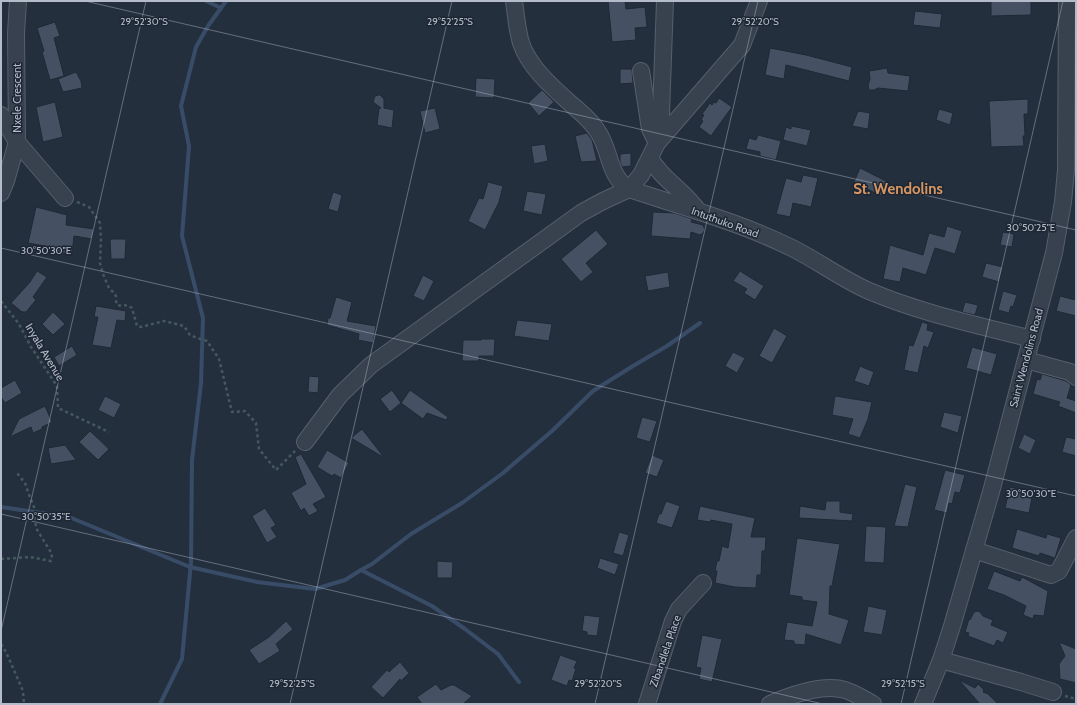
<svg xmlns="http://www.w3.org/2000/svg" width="1077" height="705" font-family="Cabin,sans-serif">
<rect width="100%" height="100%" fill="#242f3e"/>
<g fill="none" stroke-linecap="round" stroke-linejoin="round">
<!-- stream -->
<g stroke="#394c67" stroke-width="4">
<path d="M206,1L221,8"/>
<path d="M1,507L69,517L190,567L257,582L315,589L345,580L361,570L372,564L411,534L462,503L503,473L552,431L593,391L633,366L667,346L700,323"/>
<path d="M361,570L432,606L465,629L498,654L519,682"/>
<path d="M160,704L182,659L191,562L192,460L201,383L203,318L182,236L189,146L181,106L196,47L208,26L226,1"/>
</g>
</g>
<!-- building -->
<g fill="#455162" stroke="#1f2835">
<path d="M608,1H625L626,9L645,7L647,27L635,28L636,40L612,42Z"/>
<path d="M991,1H1031V15L991,16Z"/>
<path d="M915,11L942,14L940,28L913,25Z"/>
<path d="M55,22L60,36L54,38L64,76L50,80L42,52L44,51L37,28Z"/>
<path d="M770,48L806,55L852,67L849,81L786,65L784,79L765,75Z"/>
<path d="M887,68L888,73L910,76L908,91L878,88L874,90H869L868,85L870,79L869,71Z"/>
<path d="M620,69H632L633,83L620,84Z"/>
<path d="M76,72L81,81L82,88L63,92L58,79Z"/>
<path d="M476,78L495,79L494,98L475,97Z"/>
<path d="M542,90L554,102L539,116L528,103Z"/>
<path d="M378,95H380L384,99V108L394,110L392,128L377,125L379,108H381L373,102L375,96Z"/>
<path d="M719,98L732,107L711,136L699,127L703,121L701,120L704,115L702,114L710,103L712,105L714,102L716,103Z"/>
<path d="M1028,99V114H1024L1025,136H1023L1024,146L991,147L989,101Z"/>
<path d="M55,102L63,137L43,142L36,107Z"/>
<path d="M435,108L440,129L425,133L420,111Z"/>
<path d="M939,109L953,113L950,125L936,120Z"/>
<path d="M858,111L870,113L868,129L852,126Z"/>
<path d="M791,126L811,130L807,146L783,140L786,127L791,129Z"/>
<path d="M587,133L592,140L597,161L581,162L575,136Z"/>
<path d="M758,135L781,141L776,160L760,156V152L746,149L749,138L756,140Z"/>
<path d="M545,144L548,161L534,164L531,146Z"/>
<path d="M631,153V166L622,167L620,162V154Z"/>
<path d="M860,168L888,182L881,196L854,182Z"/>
<path d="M803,175L818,178L811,207L793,203L790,217L776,214L786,178L801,182Z"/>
<path d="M488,182L503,186L499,202L485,230L468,221L479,198L483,199Z"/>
<path d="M527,191L546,194L542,215L523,211Z"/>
<path d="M333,192L342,195L338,212L328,209Z"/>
<path d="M36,207L67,215L66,225L94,229L92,239L74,236L72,254L56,252V248L28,243Z"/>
<path d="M653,212L674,213L692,219L691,222L703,225L705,230L703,233L700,235L691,232L690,239L651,236Z"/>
<path d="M947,226L962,231L955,254L935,248L926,275L903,268L900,282L883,279L890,245L923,255L929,233L944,237Z"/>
<path d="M596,230L608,244L586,263L593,272L581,282L561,259Z"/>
<path d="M1003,232L1014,234L1012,247L1000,245Z"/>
<path d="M110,239H126L125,259H111Z"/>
<path d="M986,263L1003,267L999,282L982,277Z"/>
<path d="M37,271L47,277L33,297L36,300L26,312H22L11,303L30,282Z"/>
<path d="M740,271L764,286L755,300L744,293L747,289L733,281Z"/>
<path d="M668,272L670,287L648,291L645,276Z"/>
<path d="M423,275L434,281L424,301L413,296Z"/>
<path d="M1003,291L1017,295L1013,307L1011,306L1009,313L998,310Z"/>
<path d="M1060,296L1076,300V316L1056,311Z"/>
<path d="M336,297L352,302L347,321L376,326L373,343L358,340L359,334L327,325L328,318H330Z"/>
<path d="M965,302L978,305L975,315L962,312Z"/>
<path d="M96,306L126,311L125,321L117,320L111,348L92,345L98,317H94Z"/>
<path d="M53,312L65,324L53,335L42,324Z"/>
<path d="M517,320L552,324L549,341L514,336Z"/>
<path d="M922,322L928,324L927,330L934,332L928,348L924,346L918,373L904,370L909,345L913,346Z"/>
<path d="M774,328L787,336L772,363L759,356Z"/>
<path d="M481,339H495L494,356H479V361H462L463,340H481Z"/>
<path d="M72,346L77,355L59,366L54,357Z"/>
<path d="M972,347L997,354L991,375L966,368Z"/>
<path d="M733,352L745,358L737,373L725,366Z"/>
<path d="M860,366L874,372L869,386L854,381Z"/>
<path d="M1042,374L1066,381L1071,385L1067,398L1076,401V413L1058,406L1060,402L1033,394L1037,379L1040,380Z"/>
<path d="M309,376L319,377L318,393L308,392Z"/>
<path d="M15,380L22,393L5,403L1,397V388Z"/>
<path d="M392,390L401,403L390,412L380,399Z"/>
<path d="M410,390L448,417L446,420L427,413L423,419L401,403Z"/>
<path d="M105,396L121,404L114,418L98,410Z"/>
<path d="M835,396L872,402L868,419L860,438L848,434L853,419L832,415Z"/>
<path d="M45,406L52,422L42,427V429L33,433L31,427L10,437L19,419Z"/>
<path d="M944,412L962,416L958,433L940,427Z"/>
<path d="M642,417L657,421L650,442L636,438Z"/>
<path d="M362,429L383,456V457L351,438Z"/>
<path d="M90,431L109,449L98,460L79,442Z"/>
<path d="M1024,434L1036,440L1030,454L1018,448Z"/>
<path d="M1066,437L1076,439V456L1062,452Z"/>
<path d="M65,445L76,460L51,464L48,448Z"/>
<path d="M327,450L349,463L341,478L334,474L332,476L317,467Z"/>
<path d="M301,454L326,497L313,504L318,511L309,516L304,508L301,511L291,493L306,484L295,457Z"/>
<path d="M652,455L664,460L657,477L645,473Z"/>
<path d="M945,470L965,475L960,493L955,492L952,504L949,503L947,513L934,510Z"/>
<path d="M905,484L917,487L908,527L894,526Z"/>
<path d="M1010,487L1026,490L1024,497L1032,498L1029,513L1005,508Z"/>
<path d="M666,501L680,506L672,528L656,523L659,514H661Z"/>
<path d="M826,501H840V512L853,514L852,521L799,518L800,506L825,510Z"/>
<path d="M700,506L755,518L751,537H766L765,551H762L761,575H757L756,588L735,587L715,583L717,571H715L717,561H719L722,546L728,548L732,524L711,520L710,522L697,520Z"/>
<path d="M265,508L276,525L271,528L277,537L267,543L252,516Z"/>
<path d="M866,526L886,527L884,563L864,562Z"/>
<path d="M1017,529L1046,538L1047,534L1061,538L1055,558L1040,553L1039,556L1012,548Z"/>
<path d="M619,532L629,535L623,556L613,553Z"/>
<path d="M797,538L840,544L832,586H830L829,614L849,620L841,645L806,634L805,645L794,644V641L784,640L787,622L812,626L817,602L802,600V597L789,595Z"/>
<path d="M600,558L619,564L615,575L597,568Z"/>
<path d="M437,561L453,562L452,578H437Z"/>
<path d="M994,571L1020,581L1022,577L1048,591L1044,616L1034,615L1033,619L1023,615L1026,606L1004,595L987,589Z"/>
<path d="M868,606L887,610L882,635L863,632Z"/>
<path d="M978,611L981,613L983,616L993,620L991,625L1008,632L1003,643L997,640L994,646L968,636L969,633L965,632L969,619L970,620L974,612Z"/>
<path d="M584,615L600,617L597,636L587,635V632L582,631Z"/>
<path d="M286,621L293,629L276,644L280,651L259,664L249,650L269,637Z"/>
<path d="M702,635L722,639L712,682L699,679L701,668L696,667Z"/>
<path d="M1059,642L1076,649V683L1060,679L1059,664L1065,656Z"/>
<path d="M560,655L577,661L574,668L576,669L572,681L569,680L567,686L551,680Z"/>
<path d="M400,662L409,673L401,681L400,679L383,698L371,687L387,670L389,672Z"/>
<path d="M959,680L975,688L978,684L984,690L983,692L988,694L998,704H980Z"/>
<path d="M436,684L441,690L451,685H454L472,696L463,704H422L417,697Z"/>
</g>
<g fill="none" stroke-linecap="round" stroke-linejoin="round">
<defs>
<g id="minor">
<path d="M514,1C516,15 517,30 521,43C529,67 552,87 571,104C581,113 591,120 598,132C611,151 608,176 629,189C683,207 742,223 792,248C818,261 842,279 869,291C921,313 977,325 1032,339"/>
<path d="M641,71L650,129L657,143"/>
<path d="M1,115L17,142L65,198"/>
<path d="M663,136L661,113L665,1"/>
<path d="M650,158C662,180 685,191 698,211"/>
<path d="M1,193L6,181L17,142L16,33L18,1"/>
<path d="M1026,360L1070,372L1076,377"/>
<path d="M305,442L340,395L371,365L581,213L603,201L629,189L641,175L657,143L742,45L759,1"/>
<path d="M974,550L1051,575L1059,571L1076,538"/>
<path d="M941,660L1021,682L1053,692"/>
<path d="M647,704L673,621L679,609L703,583"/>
<path d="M770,704C791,695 823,683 845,690C855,693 864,699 873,704"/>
<path d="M923,704L941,660L952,626L991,492L1054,253L1063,202L1066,170L1067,1"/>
</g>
</defs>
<!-- minor casing -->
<use href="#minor" stroke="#565f6c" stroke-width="18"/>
<!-- path -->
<g stroke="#44595c" stroke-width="2.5" stroke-dasharray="3 3" stroke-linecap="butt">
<path d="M77,202L89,207L100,223L101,240L100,263L103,274L109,288L113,292L116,296V301L117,305L122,306L127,305L132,308L137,326L141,327L164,321L184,326L190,335L197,338L207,341L219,359L232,412L245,411L256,423L259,449L276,470L295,451"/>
<path d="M1,301L19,324L31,347L57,386L58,408L109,432"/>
<path d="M1,559L30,557L51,561L52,554L36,528L34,507L28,492L25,483L17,473"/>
<path d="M1,644L6,652L23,691L24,704"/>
<path d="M1065,696L1076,699"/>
</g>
<!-- minor -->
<use href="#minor" stroke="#38414e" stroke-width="16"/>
</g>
<!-- ticks -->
<path fill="none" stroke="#b4bcc9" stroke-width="1" stroke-opacity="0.45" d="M85,1L1076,230M1,248L1076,496M1,514L823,704M1,631L146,1M290,704L452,1M595,704L758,1M901,704L1063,1"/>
<g text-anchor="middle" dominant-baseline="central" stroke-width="3" stroke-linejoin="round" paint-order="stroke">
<!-- street labels -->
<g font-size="11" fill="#b4bcc9" stroke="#1d2633">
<text transform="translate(17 98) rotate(-90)">Nxele Crescent</text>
<text transform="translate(725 222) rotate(20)">Intuthuko Road</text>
<text transform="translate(45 352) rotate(59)">Inyala Avenue</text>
<text transform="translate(1026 358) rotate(-75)">Saint Wendolins Road</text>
<text transform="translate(665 651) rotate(-71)">Zibandlela Place</text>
</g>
<!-- district labels -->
<g font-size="15" font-weight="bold" fill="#d59563" stroke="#1d2633">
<text x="898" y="189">St. Wendolins</text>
</g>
</g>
<g font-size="10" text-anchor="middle" fill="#b4bcc9" stroke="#1d2633" stroke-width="3" stroke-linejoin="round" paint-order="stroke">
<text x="144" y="25">29°52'30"S</text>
<text x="450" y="25">29°52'25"S</text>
<text x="755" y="25">29°52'20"S</text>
<text x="1031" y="231">30°50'25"E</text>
<text x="46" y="254">30°50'30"E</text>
<text x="1031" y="497">30°50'30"E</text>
<text x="46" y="520">30°50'35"E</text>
<text x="292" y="687">29°52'25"S</text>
<text x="598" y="687">29°52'20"S</text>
<text x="903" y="687">29°52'15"S</text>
</g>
<!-- border -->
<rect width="1077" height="705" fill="none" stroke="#b4bcc9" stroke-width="4"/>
</svg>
